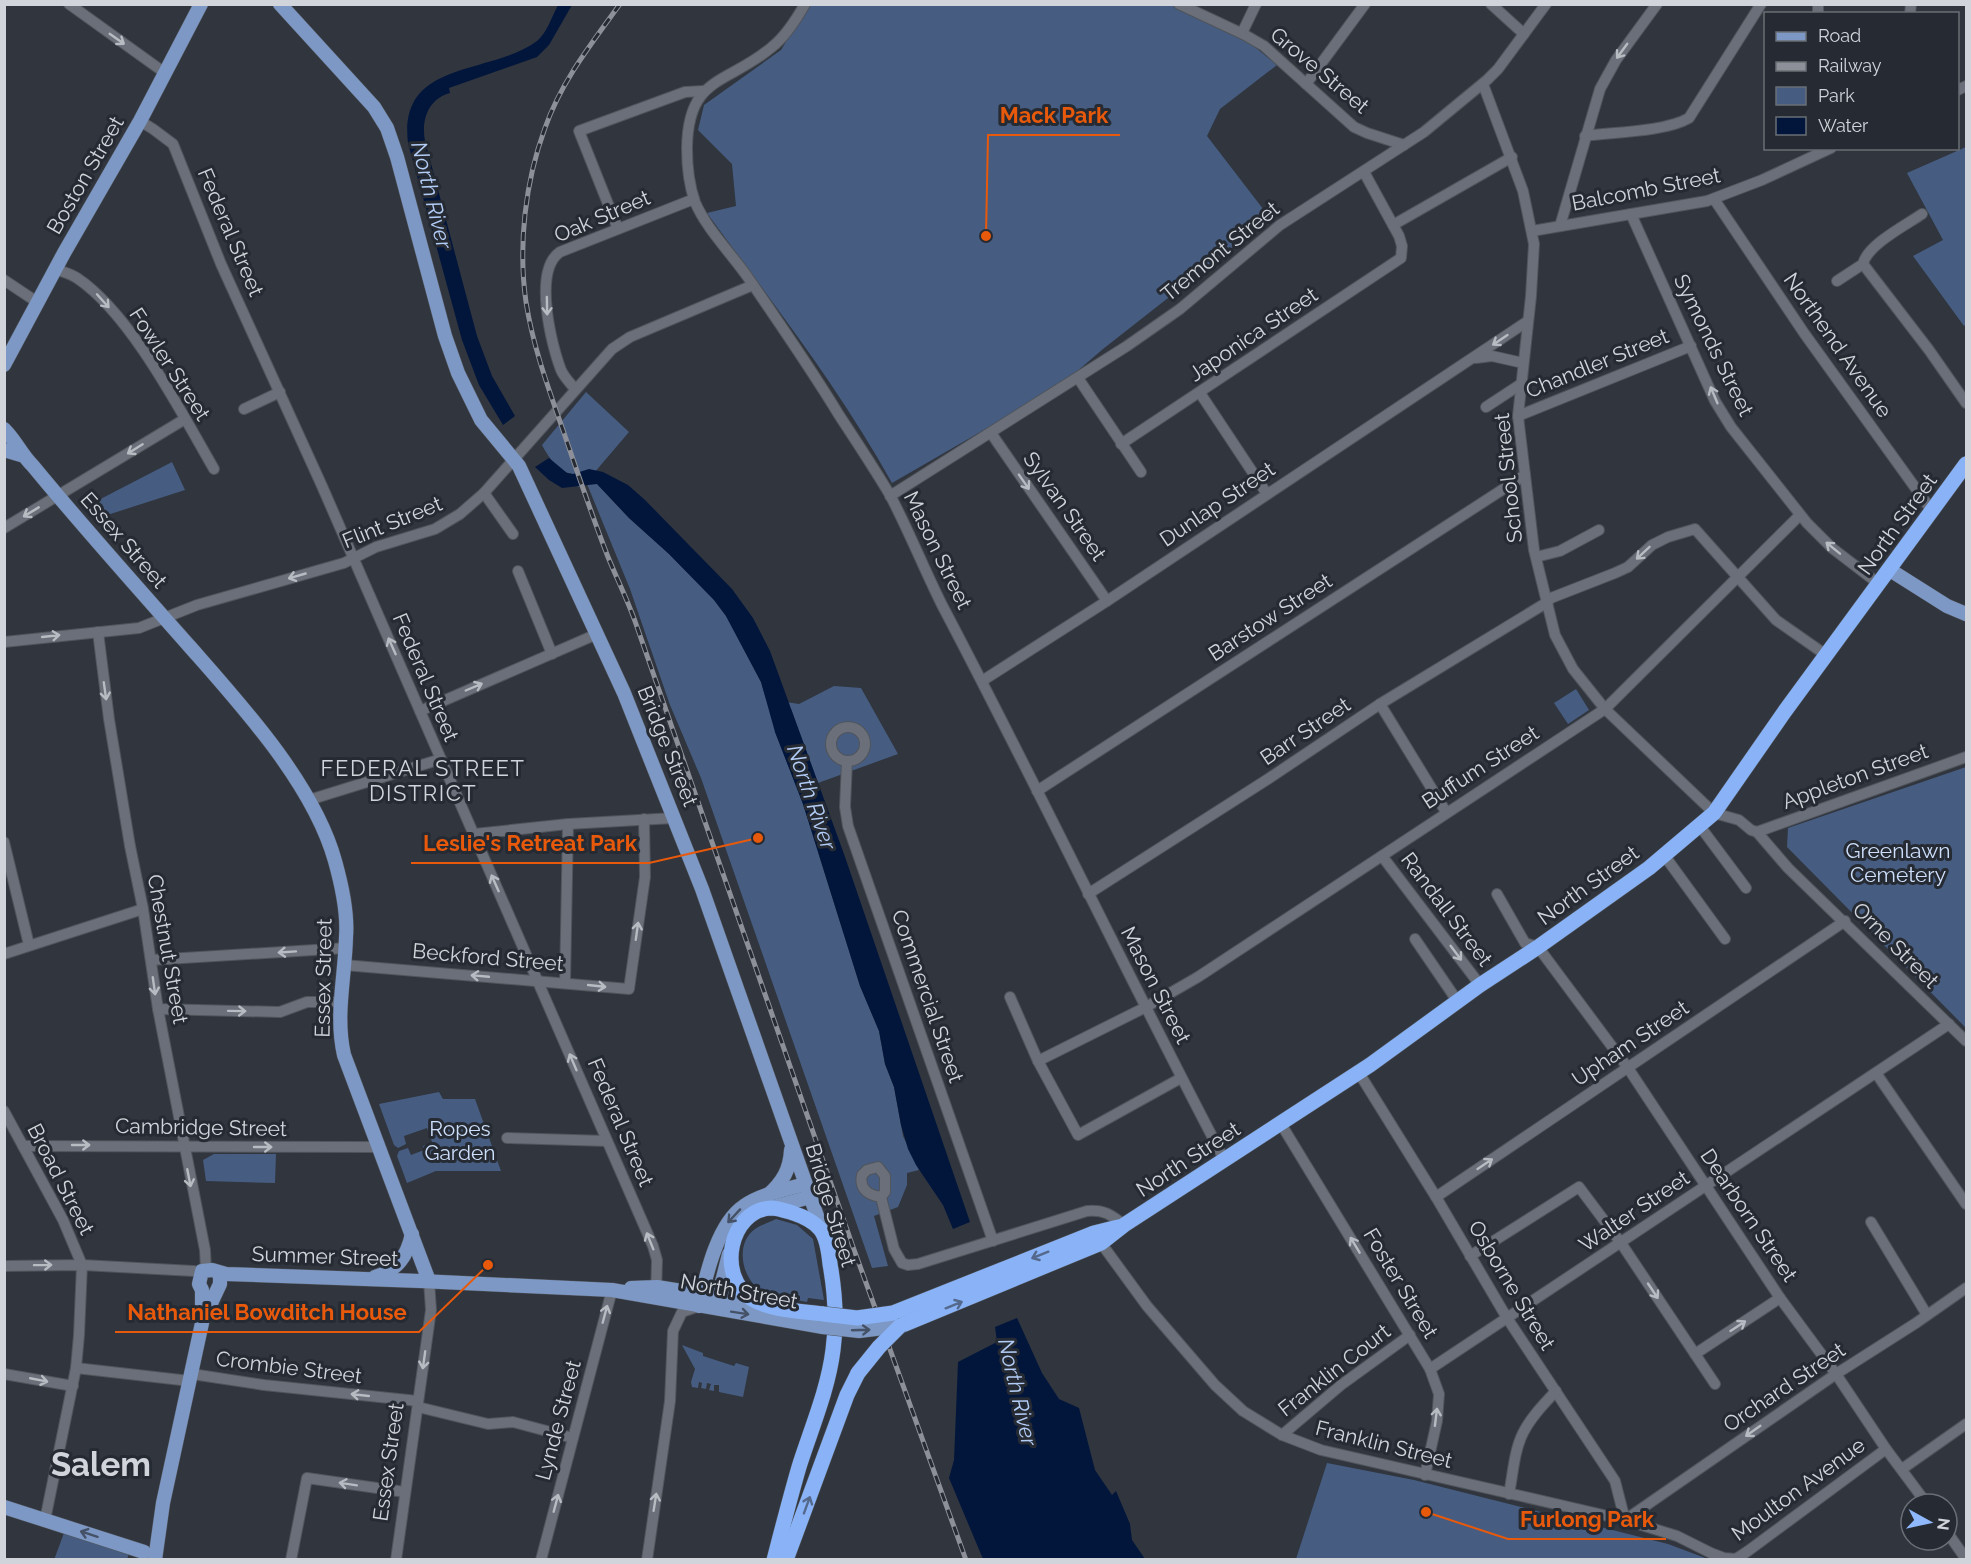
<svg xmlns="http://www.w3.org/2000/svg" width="1971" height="1564" font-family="Raleway,sans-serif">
<rect width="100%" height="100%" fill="#30353e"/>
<!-- green -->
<g fill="#465d81">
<path d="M808,5H1177L1234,30L1277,65L1220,109L1207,136L1270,218L1103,349L1060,386L892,483C839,387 771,301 707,213L736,206L732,164L698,130L704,105L781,50Z"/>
<path d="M1966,147V324L1964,326L1913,256L1943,240L1907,173Z"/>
<path d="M586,392L629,432L594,473L597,484L629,518L669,554L714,600L726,616L761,682L766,699L799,704L834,686L861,688L898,754L818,783L791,709L775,732L803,804L860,986L879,1031L885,1064L894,1087L903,1136L919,1170L907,1173V1185L898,1207L874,1216L888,1266L872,1268L701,778L670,705L630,589L587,484L578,487L573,474C558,472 549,458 542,445Z"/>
<path d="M172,462L185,490L98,518L87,506Z"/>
<path d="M1576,689L1589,710L1568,724L1554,703Z"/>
<path d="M1966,767V1028L1787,847L1788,828Z"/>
<path d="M439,1092L443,1099H475L501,1171H436L407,1183L397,1156L399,1151L408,1148L411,1155L424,1150L423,1146L432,1142L427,1128L404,1136L406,1144L398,1148L394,1145L379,1104Z"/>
<path d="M214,1154H276L275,1183L206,1181L203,1160Z"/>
<path d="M776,1219L797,1225L813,1239L824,1300L808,1298L807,1302C794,1299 777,1298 765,1293C743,1283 733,1245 755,1229C761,1225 770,1222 776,1219Z"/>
<path d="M682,1345L703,1353V1356L734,1366L736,1363L749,1367L743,1397L719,1392V1385H714V1391L709,1390L711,1384L707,1383L706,1389L701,1388L702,1383L699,1382L698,1388L692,1387L691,1382L695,1369Z"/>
<path d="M1327,1463L1414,1480L1668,1544L1708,1559H1296Z"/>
<path d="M64,1533L129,1554L127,1559L54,1560Z"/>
</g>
<!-- water -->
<g fill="#02163c">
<path d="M558,5H572L549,45L537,57L449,88L450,93C428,99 421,120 425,141L477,336L492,376L515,416L503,425L479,385L462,340L408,143C398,59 490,76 537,41C547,33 552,16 558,5Z"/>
<path d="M549,458L567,473L573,474L589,469L603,472L628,485L645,500L732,589L753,618L770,651L844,854L970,1222L953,1229L943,1205L916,1165L908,1149L901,1125L894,1087L885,1064L879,1031L860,986L803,804L775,732L761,682L726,616L714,600L669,554L629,518L597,484L562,488L549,480L535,467Z"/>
<path d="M1017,1318L1042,1373L1059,1399L1079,1408L1095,1470L1112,1495L1116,1491L1130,1524L1132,1540L1145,1559H983L949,1478L954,1460L958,1362L997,1342L995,1327Z"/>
</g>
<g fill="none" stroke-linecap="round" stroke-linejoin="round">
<defs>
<g id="minor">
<path d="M69,4L165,73"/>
<path d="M805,4C796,20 786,36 772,47C727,85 688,75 687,148C687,166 689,185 695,202C707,230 732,254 749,279C780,324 811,369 839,415C856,441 874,468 890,495C909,531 924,569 942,605C1039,789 1128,977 1225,1161"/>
<path d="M1179,4L1245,35L1264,46L1354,127L1367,133L1404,145"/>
<path d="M1491,4L1524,34"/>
<path d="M1818,14V4"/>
<path d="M1910,14L1911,4"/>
<path d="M1242,33L1256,4"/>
<path d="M1306,84L1365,4"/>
<path d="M1483,84L1523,191L1534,244L1531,296L1518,416L1534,550L1555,635L1573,669L1605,709L1714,813L1739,820L1751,830L1757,832L1788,868L1966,1041"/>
<path d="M1958,90L1966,86"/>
<path d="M140,121L153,129L173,144L221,264L322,486L653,1246L657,1260L656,1295"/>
<path d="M1585,136C1613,132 1665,132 1689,118L1761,4"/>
<path d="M1714,199L1804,333L1932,511"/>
<path d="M1631,214L1715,401L1731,427L1807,523L1832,548L1879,584"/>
<path d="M1393,225L1512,157"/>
<path d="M1560,226L1600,89L1616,60L1657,4"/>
<path d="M618,229L579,131L685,92L703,91"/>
<path d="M1532,231L1707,201L1762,180L1831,148"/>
<path d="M1863,264L1929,350L1966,403"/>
<path d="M56,269C63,272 71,274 77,278C131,314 181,412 214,469"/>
<path d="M4,280L37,302"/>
<path d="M1837,281L1863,264C1867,245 1906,225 1922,214"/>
<path d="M1476,358L1492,356L1523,363"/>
<path d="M1078,378L1141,472"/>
<path d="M575,389C570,383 564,377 561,370C551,344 533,270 560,252L694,199"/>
<path d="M1200,393L1267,494"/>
<path d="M1486,407L1521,384"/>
<path d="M244,409L280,392"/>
<path d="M1518,416L1691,346"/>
<path d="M991,433L1107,601"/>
<path d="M1121,444L1401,258L1402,246L1399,236L1364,172"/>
<path d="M484,493L513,534"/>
<path d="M890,496L1127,346L1180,309L1280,225L1424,132L1487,80L1498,69L1546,4"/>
<path d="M4,528L185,419"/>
<path d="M1536,557L1560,551L1599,530"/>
<path d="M518,571L552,654"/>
<path d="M98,632L109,719L130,846L143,909L158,1009L205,1250L206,1270"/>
<path d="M4,642L139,628L197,605L344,563L376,547L435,529L460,514L484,493L612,349L630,337L753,285"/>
<path d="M982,681L1107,601L1528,321"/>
<path d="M1380,704L1446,812"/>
<path d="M420,711L597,634"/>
<circle cx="848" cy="744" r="17"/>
<path d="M847,761L845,807L848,826L993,1241"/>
<path d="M1037,791L1525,475"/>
<path d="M309,800L441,759"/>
<path d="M1699,825L1746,888"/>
<path d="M1757,832L1966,757"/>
<path d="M474,834L568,824L674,818"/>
<path d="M4,842L29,945"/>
<path d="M1664,855L1725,939"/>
<path d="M1382,856L1480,985"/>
<path d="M1088,894L1268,779L1380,704L1546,603L1551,598L1615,573L1628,567L1652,545L1668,537L1695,529L1776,620L1826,655"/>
<path d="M1497,894L1525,943L1538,947L1628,1068L1780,1298L1836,1374L1886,1449L1927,1504"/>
<path d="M1415,939L1458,1002"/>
<path d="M4,954L143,909"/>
<path d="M151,960L346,948"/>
<path d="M344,965L629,989L645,877L644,819"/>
<path d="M565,983L568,824"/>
<path d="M1010,997L1038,1061L1078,1135L1181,1078"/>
<path d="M158,1009L280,1012L307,1002H339"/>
<path d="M1038,1061L1146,1007L1198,977L1605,709L1800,515"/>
<path d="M1359,1073L1436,1197L1507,1318L1615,1481L1625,1520L1836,1374L1916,1323L1966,1288"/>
<path d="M1876,1073L1966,1204"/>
<path d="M4,1111L63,1220L82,1265L79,1335L76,1368L45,1520"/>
<path d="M1281,1124L1430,1369L1439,1394L1437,1421L1425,1475"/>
<path d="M507,1138L607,1141"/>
<path d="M23,1146L378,1147"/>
<path d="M881,1197L885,1192V1176L878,1167L867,1170L862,1175C859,1189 868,1195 881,1197L894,1249L902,1263L908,1265L918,1264L1087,1211C1103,1209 1112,1215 1124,1225"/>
<path d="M1436,1197L1845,921"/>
<path d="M1871,1222L1927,1315"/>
<path d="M1101,1243L1147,1306L1215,1385L1243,1411L1282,1435L1321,1450L1625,1520L1677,1536L1711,1553L1724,1558L1736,1559L1748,1551L1886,1449"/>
<path d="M1470,1256L1579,1187L1621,1243L1715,1384"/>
<path d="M4,1266L82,1265L194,1271L200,1273"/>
<path d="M1695,1354L1780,1298"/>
<path d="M76,1368L190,1381"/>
<path d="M1430,1369L1949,1024"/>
<path d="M4,1374L73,1386"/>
<path d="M192,1374L264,1385L418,1401"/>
<path d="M418,1407L488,1424L513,1422L573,1438"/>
<path d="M1282,1435L1341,1385L1410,1335"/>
<path d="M1902,1469L1966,1424"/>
<path d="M1509,1494C1513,1474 1514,1451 1523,1433C1531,1417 1544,1404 1556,1391"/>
<path d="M1947,1532L1966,1559"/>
<path d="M291,1560L307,1478L405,1492"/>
<path d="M396,1560L431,1310L429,1281"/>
<path d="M541,1560L612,1290"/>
<path d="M647,1560L670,1401L673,1331L682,1312L699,1306"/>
</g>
<g id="major">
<path d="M280,4L374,107L387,128L397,157L445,336L458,373L481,420L519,466L624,693L702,889L822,1230"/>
<path d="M4,365L64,253L140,121L201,4"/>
<path d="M4,429C17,442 20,453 33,466C84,528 138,588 191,648C243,707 314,785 335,861C342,886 348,912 346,937C345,978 335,1015 344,1055L429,1281"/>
<path d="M4,450L21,455"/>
<path d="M1890,570L1947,606L1966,614"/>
<path d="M768,1195C783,1182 790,1169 791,1150"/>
<path d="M770,1208L810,1197"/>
<path d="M375,1277C398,1270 407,1256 412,1234"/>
<path d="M631,1288L657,1287L761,1304"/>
<path d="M717,1302L729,1254"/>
<path d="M699,1306C706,1276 717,1224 744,1206C761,1194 785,1190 805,1184"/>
<path d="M204,1318L220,1284V1273"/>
<path d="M4,1507L144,1552"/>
<path d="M155,1560L163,1503L202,1323V1290L199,1284L202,1271L212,1270L226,1274L420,1281L612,1290L823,1327"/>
</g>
<g id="highway">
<path d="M893,1313L1094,1233L1118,1227"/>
<path d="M900,1326L1101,1243L1124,1225L1370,1065L1480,985L1538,947L1649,868L1714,813L1785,711L1966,464"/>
<path d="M774,1560C782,1529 790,1498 799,1467C811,1429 828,1390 833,1350C837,1321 835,1292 830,1264C829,1254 827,1237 820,1229C814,1222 802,1216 793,1213C786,1211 778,1208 771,1208C729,1210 716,1277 752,1299C772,1311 801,1311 823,1314"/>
<path d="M786,1560L847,1395L858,1373"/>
</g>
</defs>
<!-- minor casing -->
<use href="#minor" stroke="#50545b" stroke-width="12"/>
<!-- major casing -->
<use href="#major" stroke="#50545b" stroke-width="15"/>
<!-- highway casing -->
<use href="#highway" stroke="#50545b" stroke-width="16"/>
<!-- minor -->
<use href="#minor" stroke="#6a6f79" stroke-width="10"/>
<!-- major -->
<use href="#major" stroke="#7d98c4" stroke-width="14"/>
<!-- highway -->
<use href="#highway" stroke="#89b3f6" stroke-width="15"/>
<defs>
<path id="rail" d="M620,4C591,44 561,82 545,128C525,182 518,246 526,302C533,347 549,390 564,433C578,474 592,516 608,557C617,579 628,601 636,624L852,1244L966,1560"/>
</defs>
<!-- rail casing -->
<use href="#rail" stroke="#8d9098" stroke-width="5"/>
<!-- rail -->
<use href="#rail" stroke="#262b33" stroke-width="3" stroke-dasharray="9" stroke-linecap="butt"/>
<defs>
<path id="major-bridge" d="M823,1327L859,1331L900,1326"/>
<g id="highway-bridge">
<path d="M823,1314L857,1318L893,1313"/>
<path d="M858,1373L879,1347L900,1326"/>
</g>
</defs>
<!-- major-bridge casing -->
<use href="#major-bridge" stroke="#50545b" stroke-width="15" stroke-linecap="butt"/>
<!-- highway-bridge casing -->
<use href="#highway-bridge" stroke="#50545b" stroke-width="16" stroke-linecap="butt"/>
<!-- major-bridge -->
<use href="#major-bridge" stroke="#7d98c4" stroke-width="14"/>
<!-- highway-bridge -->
<use href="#highway-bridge" stroke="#89b3f6" stroke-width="15"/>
</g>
<!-- one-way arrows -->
<defs><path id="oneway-shaft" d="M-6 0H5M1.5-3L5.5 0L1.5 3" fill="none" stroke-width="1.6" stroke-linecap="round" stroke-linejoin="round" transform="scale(1.5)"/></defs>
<g stroke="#b7bbc2">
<use href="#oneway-shaft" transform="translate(117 39) rotate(35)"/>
<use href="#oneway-shaft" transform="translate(1622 51) rotate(126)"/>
<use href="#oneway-shaft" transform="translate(103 301) rotate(48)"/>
<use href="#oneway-shaft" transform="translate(547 306) rotate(89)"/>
<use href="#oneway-shaft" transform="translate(1500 340) rotate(146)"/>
<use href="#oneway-shaft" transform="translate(1714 395) rotate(-113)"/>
<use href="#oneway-shaft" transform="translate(135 449) rotate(148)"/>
<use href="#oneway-shaft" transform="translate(1024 482) rotate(55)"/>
<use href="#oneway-shaft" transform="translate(31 512) rotate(149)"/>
<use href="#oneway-shaft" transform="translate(1833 548) rotate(-141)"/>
<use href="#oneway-shaft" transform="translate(1643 553) rotate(137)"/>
<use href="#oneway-shaft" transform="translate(297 576) rotate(164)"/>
<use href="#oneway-shaft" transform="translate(51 636) rotate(-6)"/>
<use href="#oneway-shaft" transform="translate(392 646) rotate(-114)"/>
<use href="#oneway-shaft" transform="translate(474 687) rotate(-23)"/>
<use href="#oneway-shaft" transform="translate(105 691) rotate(82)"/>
<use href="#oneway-shaft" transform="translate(495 883) rotate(-114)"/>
<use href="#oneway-shaft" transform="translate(637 931) rotate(-82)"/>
<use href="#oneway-shaft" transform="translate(287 952) rotate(176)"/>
<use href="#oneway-shaft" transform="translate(1456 953) rotate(53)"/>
<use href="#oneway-shaft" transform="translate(480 976) rotate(-175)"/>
<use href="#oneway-shaft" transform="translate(154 986) rotate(82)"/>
<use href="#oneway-shaft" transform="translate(597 986) rotate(6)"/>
<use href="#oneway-shaft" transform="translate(237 1011) rotate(1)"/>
<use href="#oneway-shaft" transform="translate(573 1062) rotate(-113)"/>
<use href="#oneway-shaft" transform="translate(81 1145)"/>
<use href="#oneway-shaft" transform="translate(263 1147)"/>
<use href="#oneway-shaft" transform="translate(1485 1164) rotate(-34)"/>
<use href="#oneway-shaft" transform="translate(189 1178) rotate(79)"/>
<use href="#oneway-shaft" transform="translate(650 1241) rotate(-112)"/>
<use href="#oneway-shaft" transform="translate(1355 1245) rotate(-121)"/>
<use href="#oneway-shaft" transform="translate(43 1265) rotate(-1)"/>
<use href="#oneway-shaft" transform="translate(1653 1291) rotate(56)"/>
<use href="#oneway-shaft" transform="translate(605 1314) rotate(-75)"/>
<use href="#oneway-shaft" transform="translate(1738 1326) rotate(-33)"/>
<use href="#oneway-shaft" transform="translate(424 1360) rotate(98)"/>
<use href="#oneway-shaft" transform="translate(39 1380) rotate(11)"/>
<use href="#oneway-shaft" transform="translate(360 1395) rotate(-174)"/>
<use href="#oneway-shaft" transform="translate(1436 1417) rotate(-83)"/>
<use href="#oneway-shaft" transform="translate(1753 1431) rotate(145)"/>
<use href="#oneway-shaft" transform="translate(348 1484) rotate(-171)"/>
<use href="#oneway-shaft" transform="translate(655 1502) rotate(-81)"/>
<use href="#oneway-shaft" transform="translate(556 1503) rotate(-75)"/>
</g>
<g stroke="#445166">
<use href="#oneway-shaft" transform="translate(734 1216) rotate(133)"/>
<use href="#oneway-shaft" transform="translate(740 1313) rotate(9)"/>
<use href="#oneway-shaft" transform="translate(861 1330) rotate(-2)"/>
<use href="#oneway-shaft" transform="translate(89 1534) rotate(-162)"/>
</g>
<g stroke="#53688b">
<use href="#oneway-shaft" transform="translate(1040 1255) rotate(158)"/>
<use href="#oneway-shaft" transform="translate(954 1305) rotate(-22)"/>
<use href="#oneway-shaft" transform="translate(807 1505) rotate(-70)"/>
</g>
<g text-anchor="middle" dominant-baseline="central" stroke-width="6" stroke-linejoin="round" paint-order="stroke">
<!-- street labels -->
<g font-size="21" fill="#d1d4da" stroke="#262b33">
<text transform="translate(1320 70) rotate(40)">Grove Street</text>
<text transform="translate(85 175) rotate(-60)">Boston Street</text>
<text transform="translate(1646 189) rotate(-11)">Balcomb Street</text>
<text transform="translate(602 216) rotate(-23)">Oak Street</text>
<text transform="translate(231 232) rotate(67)">Federal Street</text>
<text transform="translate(1220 251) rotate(-39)">Tremont Street</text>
<text transform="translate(1253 334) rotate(-34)">Japonica Street</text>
<text transform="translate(1714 345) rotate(64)">Symonds Street</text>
<text transform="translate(1838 345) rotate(55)">Northend Avenue</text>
<text transform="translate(1597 363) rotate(-22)">Chandler Street</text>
<text transform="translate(170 364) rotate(57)">Fowler Street</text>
<text transform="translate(1508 478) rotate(-96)">School Street</text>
<text transform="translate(1217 504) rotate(-34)">Dunlap Street</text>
<text transform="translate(1065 506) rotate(55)">Sylvan Street</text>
<text transform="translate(392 522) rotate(-22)">Flint Street</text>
<text transform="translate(1897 524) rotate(-54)">North Street</text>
<text transform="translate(124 540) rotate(49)">Essex Street</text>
<text transform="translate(938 550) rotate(64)">Mason Street</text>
<text transform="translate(1270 617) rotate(-33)">Barstow Street</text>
<text transform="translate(426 677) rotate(67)">Federal Street</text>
<text transform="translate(1305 731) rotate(-34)">Barr Street</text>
<text transform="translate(668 746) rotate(68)">Bridge Street</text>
<text transform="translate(1480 767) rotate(-33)">Buffum Street</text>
<text transform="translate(1855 776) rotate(-20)">Appleton Street</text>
<text transform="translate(1588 885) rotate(-36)">North Street</text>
<text transform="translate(1447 909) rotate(53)">Randall Street</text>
<text transform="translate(1896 945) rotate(45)">Orne Street</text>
<text transform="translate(168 949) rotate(80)">Chestnut Street</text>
<text transform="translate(488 957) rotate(5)">Beckford Street</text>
<text transform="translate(323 978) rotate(-89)">Essex Street</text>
<text transform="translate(1156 985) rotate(63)">Mason Street</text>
<text transform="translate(928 996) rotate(71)">Commercial Street</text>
<text transform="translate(1630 1043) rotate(-34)">Upham Street</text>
<text transform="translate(621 1122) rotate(67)">Federal Street</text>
<text transform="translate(201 1127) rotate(1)">Cambridge Street</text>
<text transform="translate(1188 1159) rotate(-33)">North Street</text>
<text transform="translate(61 1179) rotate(63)">Broad Street</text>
<text transform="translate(831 1205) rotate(73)">Bridge Street</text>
<text transform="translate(1634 1211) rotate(-34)">Walter Street</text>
<text transform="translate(1749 1215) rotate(56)">Dearborn Street</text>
<text transform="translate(325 1256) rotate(2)">Summer Street</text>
<text transform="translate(1401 1283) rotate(59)">Foster Street</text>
<text transform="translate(1512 1285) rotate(59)">Osborne Street</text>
<text transform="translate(739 1291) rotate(10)">North Street</text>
<text transform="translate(289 1367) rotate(7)">Crombie Street</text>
<text transform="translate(1334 1370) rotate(-38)">Franklin Court</text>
<text transform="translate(1784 1387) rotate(-34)">Orchard Street</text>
<text transform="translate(558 1420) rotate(-75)">Lynde Street</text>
<text transform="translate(1384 1444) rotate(14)">Franklin Street</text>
<text transform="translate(388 1462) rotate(-82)">Essex Street</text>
<text transform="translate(1798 1489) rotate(-36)">Moulton Avenue</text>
</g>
<!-- park labels -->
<g font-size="21" fill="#cddffb" stroke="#262b33">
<text x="1898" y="850">Greenlawn<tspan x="1898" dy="24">Cemetery</tspan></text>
<text x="460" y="1128">Ropes<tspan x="460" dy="24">Garden</tspan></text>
</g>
<!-- water labels -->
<g font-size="22" font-style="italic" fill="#b2ccf6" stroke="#262b33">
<text transform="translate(432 195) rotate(76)">North River</text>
<text transform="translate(812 797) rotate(71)">North River</text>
<text transform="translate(1018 1392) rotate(77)">North River</text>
</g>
<!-- neighbourhood labels -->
<g font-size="22" letter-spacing="1.5" fill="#d1d4da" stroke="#262b33">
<text x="423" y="768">FEDERAL STREET<tspan x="423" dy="25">DISTRICT</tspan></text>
</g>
<!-- town labels -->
<g font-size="33" font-weight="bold" fill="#d1d4da" stroke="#262b33">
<text x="101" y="1464">Salem</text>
</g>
</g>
<!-- callouts -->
<path fill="none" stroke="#e8590c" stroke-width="2" d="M986 236L988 135H1120M758 838L649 863H411M488 1265L419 1332H115M1426 1512L1508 1539H1666"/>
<g fill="#e8590c" stroke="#262b33" stroke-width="2">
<circle cx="986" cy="236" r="6"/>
<circle cx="758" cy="838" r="6"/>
<circle cx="488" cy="1265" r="6"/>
<circle cx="1426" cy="1512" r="6"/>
</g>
<g font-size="22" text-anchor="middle" font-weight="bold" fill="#e8590c" stroke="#262b33" stroke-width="6" stroke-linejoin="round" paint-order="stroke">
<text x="1054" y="123">Mack Park</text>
<text x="530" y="851">Leslie's Retreat Park</text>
<text x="267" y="1320">Nathaniel Bowditch House</text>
<text x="1587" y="1527">Furlong Park</text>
</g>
<!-- border -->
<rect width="1971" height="1564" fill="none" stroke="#d1d4da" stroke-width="12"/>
<!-- legend -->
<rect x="1764" y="12" width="195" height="138" fill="#262b33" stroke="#6a6f76" stroke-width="1.5"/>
<rect x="1776" y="32" width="30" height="9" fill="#7d98c4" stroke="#6a6f76" stroke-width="1.5"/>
<text x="1818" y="42" font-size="18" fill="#d1d4da">Road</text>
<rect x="1776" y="62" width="30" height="9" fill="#8d9098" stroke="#6a6f76" stroke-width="1.5"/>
<text x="1818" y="72" font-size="18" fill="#d1d4da">Railway</text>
<rect x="1776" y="87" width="30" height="18" fill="#465d81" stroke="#6a6f76" stroke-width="1.5"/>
<text x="1818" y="102" font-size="18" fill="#d1d4da">Park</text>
<rect x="1776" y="117" width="30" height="18" fill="#02163c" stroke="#6a6f76" stroke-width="1.5"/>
<text x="1818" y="132" font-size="18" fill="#d1d4da">Water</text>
<!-- north arrow -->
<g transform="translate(1929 1522) rotate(98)"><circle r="28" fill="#262b33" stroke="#6a6f76" stroke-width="1.5"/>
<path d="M0-4.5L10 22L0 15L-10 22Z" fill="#8fb8fd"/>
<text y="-9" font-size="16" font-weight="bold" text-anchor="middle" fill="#d1d4da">N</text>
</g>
</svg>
